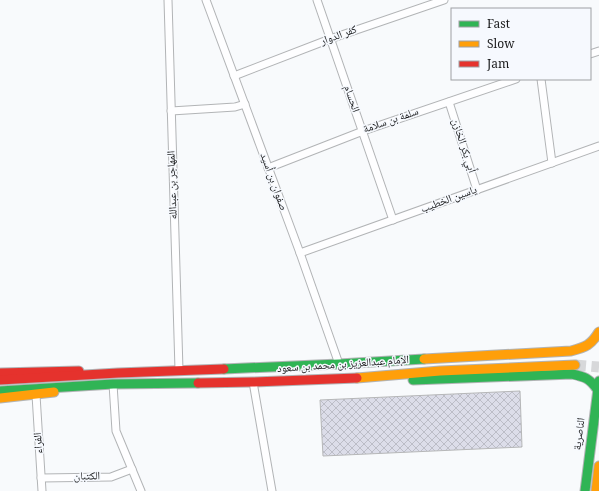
<svg xmlns="http://www.w3.org/2000/svg" width="599" height="491" font-family="Georgia,'Noto Naskh Arabic',serif">
<defs>
<pattern id="building-cross-hatch" width="8" height="8" patternUnits="userSpaceOnUse"><rect width="8" height="8" fill="#dcdde9"/><path d="M0 0l8 8M0 8l8-8" fill="none" stroke="#bcbdc7"/></pattern>
</defs>
<rect width="100%" height="100%" fill="#f8fafc"/>
<!-- building -->
<path fill="url(#building-cross-hatch)" stroke="#b6b7b8" d="M520,391L522,447L323,456L320,400Z"/>
<g fill="none" stroke-linecap="round" stroke-linejoin="round">
<!-- primary-tunnel -->
<path stroke="#d7d8da" stroke-width="11" stroke-dasharray="11 5.5" stroke-linecap="butt" d="M575,365L599,367"/>
<defs>
<g id="street">
<path d="M168,0L179,370"/>
<path d="M206,0L300,253L339,364"/>
<path d="M317,0L393,220"/>
<path d="M590,54L599,51"/>
<path d="M234,76L330,39L444,0"/>
<path d="M541,79L552,163"/>
<path d="M449,102L477,190"/>
<path d="M171,111L235,107L245,104"/>
<path d="M268,168L363,131L516,79"/>
<path d="M300,253L599,146"/>
<path d="M253,382L272,491"/>
<path d="M113,384L116,431L141,491"/>
<path d="M36,395L42,491"/>
<path d="M41,478L111,477L132,469"/>
</g>
<g id="fast">
<path d="M224,369L339,364L424,359"/>
<path d="M413,380L572,374C585,377 589,378 597,389"/>
<path d="M0,391L113,384L198,383"/>
<path d="M585,491L599,381"/>
</g>
<g id="slow">
<path d="M424,359L571,351C586,347 591,345 599,332"/>
<path d="M357,378L440,371L575,365"/>
<path d="M0,398L54,392"/>
<path d="M596,491L599,466"/>
</g>
<g id="jam">
<path d="M0,373L79,371"/>
<path d="M0,380L118,373L224,369"/>
<path d="M198,383L253,382L357,378"/>
</g>
</defs>
<!-- street casing -->
<use href="#street" stroke="#b2b4b6" stroke-width="9"/>
<!-- fast casing -->
<use href="#fast" stroke="#b2b4b6" stroke-width="11"/>
<!-- slow casing -->
<use href="#slow" stroke="#b2b4b6" stroke-width="11"/>
<!-- jam casing -->
<use href="#jam" stroke="#b2b4b6" stroke-width="11"/>
<!-- street -->
<use href="#street" stroke="#fefeff" stroke-width="7"/>
<!-- fast -->
<use href="#fast" stroke="#30b455" stroke-width="9"/>
<!-- slow -->
<use href="#slow" stroke="#ff9f0a" stroke-width="9"/>
<!-- jam -->
<use href="#jam" stroke="#e5322d" stroke-width="9"/>
</g>
<g text-anchor="middle" dominant-baseline="central" stroke-width="3" stroke-linejoin="round" paint-order="stroke">
<!-- street labels -->
<g font-size="11" fill="#191a1b" stroke="#f6f9fe">
<text transform="translate(339 36) rotate(-20)">كفر الدوار</text>
<text transform="translate(351 99) rotate(71)">الحسام</text>
<text transform="translate(391 121) rotate(-19)">سلمة بن سلامة</text>
<text transform="translate(463 146) rotate(72)">أبي بكر الخازن</text>
<text transform="translate(273 182) rotate(70)">صفوان بن أسيد</text>
<text transform="translate(173 185) rotate(-92)">المهاجر بن عبدالله</text>
<text transform="translate(449 200) rotate(-20)">ياسين الخطيب</text>
<text transform="translate(343 365) rotate(-4)">الإمام عبدالعزيز بن محمد بن سعود</text>
<text transform="translate(580 434) rotate(-83)">الناصرية</text>
<text transform="translate(39 443) rotate(-93)">الفراء</text>
<text transform="translate(87 477) rotate(-1)">الكتبان</text>
</g>
</g>
<!-- legend -->
<rect x="451" y="8" width="140" height="72" fill="#f6f9fe" stroke="#9ea0a3"/>
<rect x="459" y="21" width="20" height="6" fill="#30b455" stroke="#9ea0a3"/>
<text x="487" y="28" font-size="12" fill="#191a1b">Fast</text>
<rect x="459" y="41" width="20" height="6" fill="#ff9f0a" stroke="#9ea0a3"/>
<text x="487" y="48" font-size="12" fill="#191a1b">Slow</text>
<rect x="459" y="61" width="20" height="6" fill="#e5322d" stroke="#9ea0a3"/>
<text x="487" y="68" font-size="12" fill="#191a1b">Jam</text>
</svg>
